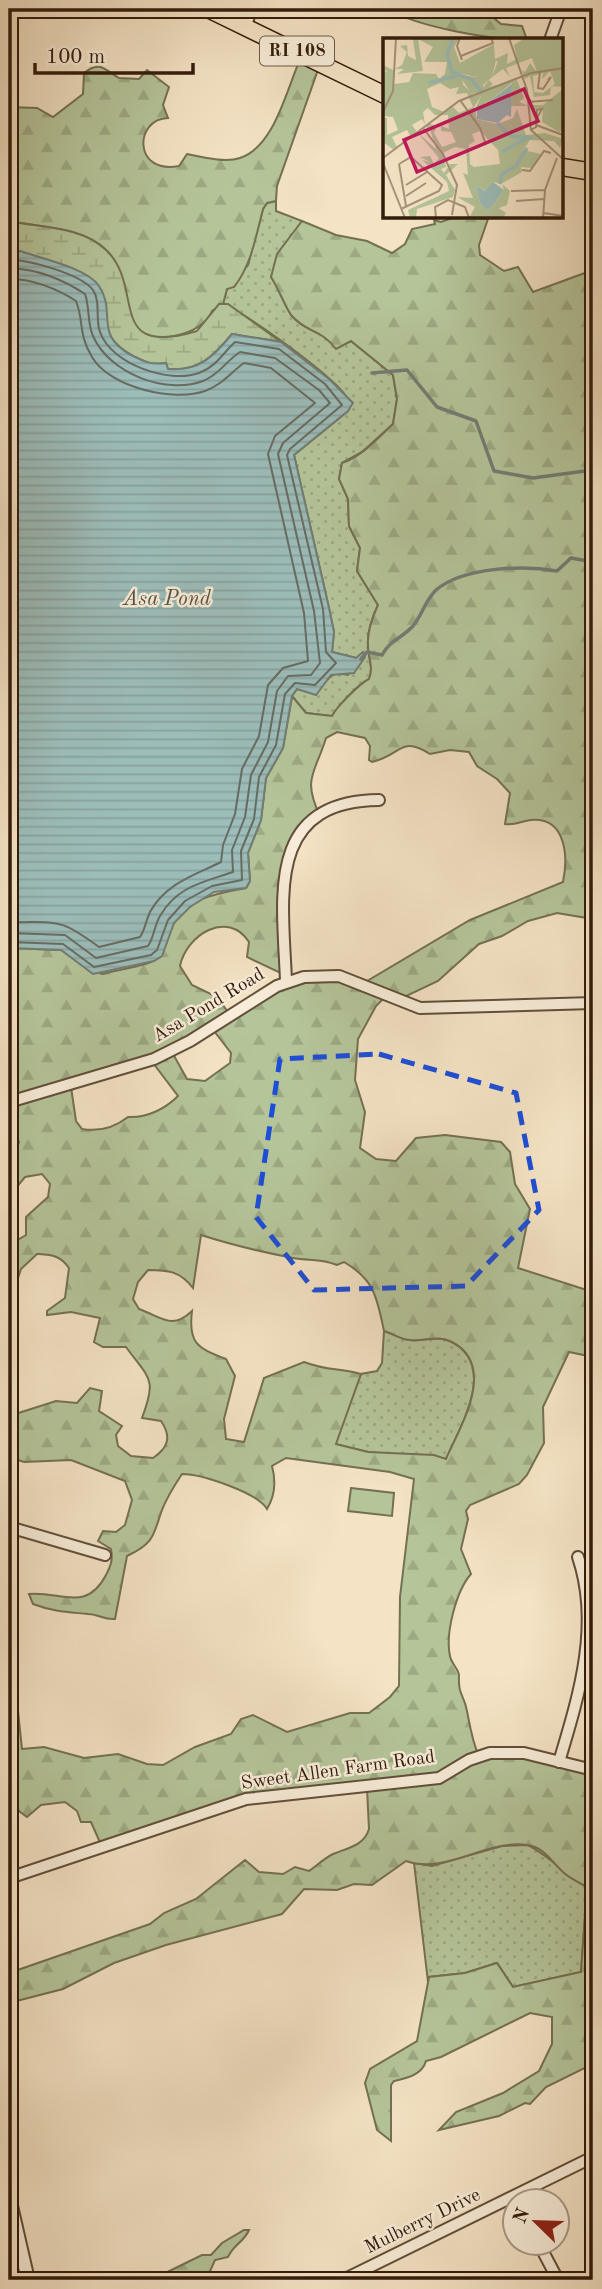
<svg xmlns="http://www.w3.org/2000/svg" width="602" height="2289" font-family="'Old Standard TT',serif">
<defs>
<pattern id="grass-dots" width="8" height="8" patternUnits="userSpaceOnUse" patternTransform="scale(1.75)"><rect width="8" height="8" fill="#b5c59a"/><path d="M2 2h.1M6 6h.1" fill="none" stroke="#9ca983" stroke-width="1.8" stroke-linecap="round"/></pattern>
<pattern id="forest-firs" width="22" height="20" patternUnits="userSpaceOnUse" patternTransform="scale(1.75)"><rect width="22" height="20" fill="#b5c59a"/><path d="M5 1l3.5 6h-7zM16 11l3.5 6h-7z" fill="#9ca983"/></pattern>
<pattern id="wetland-marsh" width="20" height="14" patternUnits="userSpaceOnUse" patternTransform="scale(1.75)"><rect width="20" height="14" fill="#b5c59a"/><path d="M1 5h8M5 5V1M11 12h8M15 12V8" fill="none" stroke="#9ca983"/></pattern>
<pattern id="water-rules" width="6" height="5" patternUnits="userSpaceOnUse" patternTransform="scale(1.75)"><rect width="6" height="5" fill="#9cbdba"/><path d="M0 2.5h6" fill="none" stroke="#87a29f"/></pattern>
</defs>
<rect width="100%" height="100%" fill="#f4e3c5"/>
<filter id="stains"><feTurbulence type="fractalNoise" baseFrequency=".00286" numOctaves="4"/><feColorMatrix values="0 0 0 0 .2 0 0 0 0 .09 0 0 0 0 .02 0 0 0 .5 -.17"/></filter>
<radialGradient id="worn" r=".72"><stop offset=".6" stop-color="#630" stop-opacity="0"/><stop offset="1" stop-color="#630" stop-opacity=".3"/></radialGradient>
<!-- grass -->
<g fill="url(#grass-dots)" stroke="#747052" stroke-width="2">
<path d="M276,201V211L302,221L271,277C278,287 287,310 292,316C307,333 321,329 336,348L351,341L393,375L397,399L393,424L362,452L342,463L339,479L348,499L349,526L360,548L357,571L378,605C372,618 367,631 368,645C368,659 374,666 369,679C357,685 340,704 332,716L306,713L292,696L297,689C320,693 320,683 336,673L348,675L356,658L332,652L334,632L329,608L294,455L348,411C348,408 349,404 348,400C342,382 243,311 223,304L227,289L248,265L263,209L267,203Z"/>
<path d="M384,1331C392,1333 402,1340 410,1340C425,1342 437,1334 452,1342C498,1366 460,1427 446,1459L368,1452L335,1444L361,1374L377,1371L382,1363Z"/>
<path d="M528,1845C551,1857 565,1874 587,1887L581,1972L513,1987L497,1963L465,1973L429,1977L428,1982L414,1863L432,1866L502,1846Z"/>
</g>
<!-- forest -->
<g fill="url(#forest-firs)" stroke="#747052" stroke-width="2" fill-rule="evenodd">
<path d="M388,9H470L489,14L501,24L522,26L527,40C492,40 417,27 388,9Z"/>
<path d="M302,55L320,64L277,186L276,201L267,203L263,209C256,236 251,266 234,287L227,289L223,304L212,311C204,335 149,348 135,325C122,302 127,269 106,250C80,226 41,228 9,221V107L37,108L53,117L83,94L84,73C100,60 105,70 119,78L139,79L147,70L169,87L163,105L168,118C134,119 133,175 179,166L187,154C202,157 225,163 240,158C276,146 287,86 302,55Z"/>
<path d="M455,217L488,219L479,245L480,255L504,271L518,267L533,292L593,270V298L589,308L593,310V919L557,913L528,921L502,936L479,944L438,981L400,999L387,995L376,1006L358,1039L355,1080L365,1112L360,1148L376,1159L396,1161L416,1138L445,1135L501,1142L510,1152L515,1184L530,1209L518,1268L593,1292V1357L569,1352L543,1407L544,1443L527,1475L519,1484L470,1505L466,1511L468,1519L461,1549L471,1574C456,1591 445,1634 450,1656C451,1663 459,1670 459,1675C458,1696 464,1694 467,1711C470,1726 472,1740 478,1754L504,1751L593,1769V2064L546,2087L530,2104L525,2103L499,2116L439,2130L456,2112L503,2093L539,2071L552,2044V2017L530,2013L441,2057L426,2061C422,2075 407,2078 394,2081L391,2085V2141L377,2130L365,2083L370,2069L417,2041L429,1977L465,1973L497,1963L513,1987L581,1972L587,1887C580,1883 571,1879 564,1873C552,1863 545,1847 527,1845C485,1839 447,1875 406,1861L372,1885L354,1884L337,1890L304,1889L282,1914L166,1945L114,1963L63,1989L9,2003V1973L150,1924L164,1913L196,1899L245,1860L259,1872L283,1874L295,1867L309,1871C316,1866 325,1858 333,1854C347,1848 364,1846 369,1829L367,1788L274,1794L102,1847L91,1822H81L77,1811L65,1802L41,1805L27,1817L19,1811L9,1794V1662L13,1663L22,1749L44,1747L84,1758L118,1754L147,1764L163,1765L195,1747L231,1734L241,1719L253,1715L287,1732L350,1713H369L390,1697L399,1686L400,1597L414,1479L390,1472L286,1458L272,1466C276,1481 275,1496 267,1509C258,1493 202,1474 182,1474C174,1486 167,1497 162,1510C153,1535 155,1543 127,1556L115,1619C104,1620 98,1614 88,1614C68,1612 54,1612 33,1604L29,1594C61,1591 86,1613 106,1575C111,1565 113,1560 111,1549L98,1541L103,1531L116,1532L125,1525L132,1500L125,1481L71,1460L24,1462L9,1457V1416L56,1401L77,1403L90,1388L102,1391L99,1411L122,1426L116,1435L118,1446L131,1456L153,1458C168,1448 172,1437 161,1421L142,1418C157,1378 150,1380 126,1347H103L94,1342L100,1318L71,1312L47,1315V1311L65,1298L69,1268C60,1255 52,1255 37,1254L21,1269L18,1278L9,1277V1245L26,1235V1217L48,1197L50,1184L42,1174L25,1177L15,1189L16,1204L9,1205V1166L19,1142L9,1124V948L61,950L102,974C114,970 148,966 155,960C164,954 167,941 170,932C182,897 217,894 246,888L250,881L248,853L261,820L266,778L283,748L292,696L306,713L332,716C337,706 360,684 369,679C374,666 368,659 368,645C367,631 372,618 378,605L357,571L360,548L349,526L348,499L339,479L342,463C361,457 378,438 393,424L397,399L393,375L351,341L336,349C321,329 307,333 292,316C287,311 278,287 271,277L277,254L302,221L336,235L367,241L392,253L405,244L412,229L435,224L434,220L441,222ZM337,732L365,738L370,746L369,760L372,762C402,755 400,735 430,754L450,750L469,752L477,766L497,779L510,793L505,824C515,826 521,821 531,820C567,817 568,858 563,882L470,920L362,984L318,976L275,990L231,1016L217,997L192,985L180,966C186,935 228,909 249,942L247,957L289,977C290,918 273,861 320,816C302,778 315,774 326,738ZM214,1031L231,1053L230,1063L205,1081L187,1079L173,1054ZM153,1063L178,1096C165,1109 147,1118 128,1117C114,1128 100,1132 82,1129L76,1121L71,1087L136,1070ZM201,1235C232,1245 262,1252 293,1258C309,1261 321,1258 337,1265L344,1262C375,1280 377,1298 384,1331C392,1333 402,1340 410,1340C425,1342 437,1334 452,1342C498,1366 460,1427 446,1459L434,1455L368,1452L336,1444L361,1374C340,1368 327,1371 304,1362L264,1378L244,1442L226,1439L224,1419L235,1376L226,1359C197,1348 188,1343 192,1311C172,1330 163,1318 139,1309L133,1299L138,1282L148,1270C168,1270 180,1271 193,1288Z"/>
<path d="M244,2230H249C244,2242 233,2245 228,2257L215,2260L206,2280H151L202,2255H211L222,2243Z"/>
</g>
<!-- wetland -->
<path fill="url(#wetland-marsh)" stroke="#747052" stroke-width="2" d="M9,221C41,228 81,226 106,250C146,287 104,359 197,331L219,304H228L281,342L232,334C214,356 198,372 168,369L166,363C152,365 147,363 135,357C108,342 106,333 104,303L20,251L9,253Z"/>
<!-- park -->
<path fill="#b5c59a" stroke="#747052" stroke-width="2" d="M351,1488L394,1493L392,1516L348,1511Z"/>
<!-- water -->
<path fill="url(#water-rules)" stroke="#727d74" stroke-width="2" d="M20,251C40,258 87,268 99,286C117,313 93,334 131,355C145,362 151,365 166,363L168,369C199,372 214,356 232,334L281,342L329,379L353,403L348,411L294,455L329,608L334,632L332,652L356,658L363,652L365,657L354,673L331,675L316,695L297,689L292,696L283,748L266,778L261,820L248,853L250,881L246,888L214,892L190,907L174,923L162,956L154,961L93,974L61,950L9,948V254Z"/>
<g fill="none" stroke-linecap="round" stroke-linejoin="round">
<!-- shore -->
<g stroke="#676c62" stroke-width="2">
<path d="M9,260C27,259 81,274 93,290C101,302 95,319 100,332C111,364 169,384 199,373C216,367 223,353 235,342L279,349L325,384L342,405L290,449L287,455L323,609L326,652L336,663L315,685L295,683L285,694L276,745L259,777L254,819L241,851L242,880L212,886L185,901L168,920L157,950L151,955L94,967L63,944L9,942"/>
<path d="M9,269C33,267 64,280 85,294C90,308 87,323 93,336C109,373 165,395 203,381C219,375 227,360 240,352L275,358L319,390L330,403L283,443L278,454L314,611L320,663L311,675L288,676L277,691L268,742L251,775L245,817L232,850L233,872C204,882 177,886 160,916C154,926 154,938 148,946L96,958L65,935L9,933"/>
<path d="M9,279C30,278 58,289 76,301C84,321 78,334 92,357C110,388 174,402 205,391C222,385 231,372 244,363L271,368L315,403L275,436L268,454L304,613L308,661L283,668L268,685L259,736L242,769L235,814L223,845L221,862C195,875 166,883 150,912C146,920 145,930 140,937L99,947C58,917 59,923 9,922"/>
</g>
<!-- stream -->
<g stroke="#727d74" stroke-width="3.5">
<path d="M372,373L407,370L437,407L476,421L494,471L533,478L585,471L593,482"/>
<path d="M361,659L367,652L382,655C391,639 401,639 413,626C422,615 425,601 436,590C463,567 523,565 557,571L571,558L593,562"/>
</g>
<defs>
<g id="minor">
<path d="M246,26L251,9"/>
<path d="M550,40L561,9"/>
<path d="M286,981C283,899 264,801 379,800"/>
<path d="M9,1102L154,1059L190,1041L277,986L304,977L339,976L420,1008L593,1003"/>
<path d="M9,1527L105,1555"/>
<path d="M559,1762C579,1695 601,1625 578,1557"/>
<path d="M9,1878L246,1799L439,1778L469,1760L490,1753H524L593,1770"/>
<path d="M539,2244L558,2280"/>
<path d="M343,2280L593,2157"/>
</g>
<path id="tertiary" d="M9,2197L28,2280"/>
<g id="primary">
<path d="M208,9L385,95"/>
<path d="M562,167L593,172"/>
</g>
</defs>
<!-- minor casing -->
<use href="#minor" stroke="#624e3a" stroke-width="14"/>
<!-- tertiary casing -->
<use href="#tertiary" stroke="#624e3a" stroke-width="16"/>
<!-- primary casing -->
<use href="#primary" stroke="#321c0b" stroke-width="19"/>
<!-- minor -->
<use href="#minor" stroke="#f8edd9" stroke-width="10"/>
<!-- tertiary -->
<use href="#tertiary" stroke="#f8edd9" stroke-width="12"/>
<!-- primary -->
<use href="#primary" stroke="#f4e3c5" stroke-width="16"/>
</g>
<!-- marked area -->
<path fill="none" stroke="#1d4ed8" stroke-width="5" stroke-dasharray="14 9" stroke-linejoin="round" d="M379,1054L516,1093L539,1210L466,1286L314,1290L256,1217L280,1059Z"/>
<g text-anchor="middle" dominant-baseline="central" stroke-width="5" stroke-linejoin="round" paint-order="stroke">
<!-- shield labels -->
<rect fill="#f8edd9" stroke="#6d5b49" stroke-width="2" x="260" y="36.5" width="74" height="29" rx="5"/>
<g font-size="18" font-weight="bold" fill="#321c0b">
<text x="297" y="51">RI 108</text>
</g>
<!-- street labels -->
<g font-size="19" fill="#321c0b" stroke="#f8edd9">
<text transform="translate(209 1006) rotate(-31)">Asa Pond Road</text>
<text transform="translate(338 1771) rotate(-8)">Sweet Allen Farm Road</text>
<text transform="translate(423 2222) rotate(-26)">Mulberry Drive</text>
</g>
<!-- water labels -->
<g font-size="21" font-style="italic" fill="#575448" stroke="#f8edd9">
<text x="167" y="599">Asa Pond</text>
</g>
</g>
<!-- overview -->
<g transform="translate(383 38)">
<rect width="180" height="180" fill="#f4e3c5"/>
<path d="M19,0H77L71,9L77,25L111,6L112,21L125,15L124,26L134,21L131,7L142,0H178L180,49L168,48L167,57L151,59L147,38L142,41L139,32L142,34L147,25L154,34L149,20L123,30L127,39L120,31L109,39L115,23L103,25L94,39L79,36L80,47L93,58L106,42L110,46L106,49L134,42L141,60L136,64L145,68H128L129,45L104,65L98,58L91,69L94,81L114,86L130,80L134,71L143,97L162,95L180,101L177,110L171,103L147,102L140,112L158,116L149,130L138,129L139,134L118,146L110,144L103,153L93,147L97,165L105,173L121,152L119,146L127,153L124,167L116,170L123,175L120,180H86L92,169L74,159L90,160L80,135L85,137L83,111L72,109L60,115L63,129L58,131L61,135L67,126H75L63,137L72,152L70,159L34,171L33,180H27L25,172L66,153L64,144L39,122L47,124L37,119L47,118L51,126L56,120L34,94L53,111L47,91L42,92L46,85L54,88L51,95L59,109L73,104L68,94L58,93V88L66,91L65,77H52L45,70L40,74L42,86L39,81L29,87L34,94L28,99L24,92L9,99L14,109L11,112L0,104V80H4V97L15,92L10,79L0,78V34L5,33L0,32V27L10,32L19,27L24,14L17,8L24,7L25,18L33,22L30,1ZM35,1L50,9L41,24H64L62,36L56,41L53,36L30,35L26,44L11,46L12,31H21L14,36L40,33ZM167,33L172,46L160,55L151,54L150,38L160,35L159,41ZM57,45L67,51L76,49L73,56L84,55L90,69L76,75L70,69L61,74L49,69L44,51ZM97,93L115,112L117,126L91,129L87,126L86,107L92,103L89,96ZM180,51V92L176,94L159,84L160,70L152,72L151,80L149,67H160Z" fill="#b5c59a" fill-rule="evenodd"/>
<path d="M113,22L109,39L100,47L103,65L92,72L99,56L88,55L76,37L94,39L100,25Z" fill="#b5c59a"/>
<path d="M129,46L128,79L124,77L115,85L94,81V67L100,68ZM110,144L121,152L105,173L97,165L93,147L102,153Z" fill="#9cbdba"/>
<path fill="none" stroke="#9cbdba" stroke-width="3.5" d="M70,0L64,16L69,34L76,36M46,45L76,37L88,41L99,54M114,85L128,98L150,100M119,114L142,101M132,129L144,110M117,146L118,137L131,129"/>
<path fill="none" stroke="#a6937b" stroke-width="2" d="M77,0L74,8L79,22M126,0L144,52L148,92L181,122M78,18L110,5L108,0M157,34L155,50L160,51L168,39L165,42M77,62L97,90L103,107M145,64L170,62M0,74L10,53L13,0M153,87L180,97M40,90L60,116L74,147L69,177M148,92L153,89L154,72L159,71L154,80M0,120L76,63L148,35L181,30M0,125L22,180M16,126L28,119L59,147L56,153L18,171M16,126L23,168M139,132L147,133L161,113L168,115M23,147L44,134M128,153L162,152M23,158L43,145M133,163L161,161M160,175L181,178M53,180L52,169L65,162L82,169L86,180M160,180L162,152L174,120"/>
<path fill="#c2185b" fill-opacity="0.15" stroke="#c2185b" stroke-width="3.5" d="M141,51L155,83L34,134L21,102Z"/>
<rect width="180" height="180" fill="none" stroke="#321c0b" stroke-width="3.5"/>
</g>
<!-- margin -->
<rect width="602" height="2289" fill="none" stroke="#f4e3c5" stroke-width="35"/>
<rect x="10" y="10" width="581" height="2268" fill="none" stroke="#321c0b" stroke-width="3.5"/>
<rect x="18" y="18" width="567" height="2254" fill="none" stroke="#321c0b" stroke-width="2"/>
<!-- north arrow -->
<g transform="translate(536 2222) rotate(293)"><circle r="33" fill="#f8edd9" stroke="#a99987" stroke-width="2"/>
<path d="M0-5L12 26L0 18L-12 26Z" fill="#8f2418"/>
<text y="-10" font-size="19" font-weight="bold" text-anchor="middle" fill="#321c0b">N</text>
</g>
<!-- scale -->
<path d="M35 63v10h158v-10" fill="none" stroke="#321c0b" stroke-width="3.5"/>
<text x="46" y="63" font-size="21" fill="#321c0b" stroke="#f8edd9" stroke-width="5" paint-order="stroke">100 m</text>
<rect width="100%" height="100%" filter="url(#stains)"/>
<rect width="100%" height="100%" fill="url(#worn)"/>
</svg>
